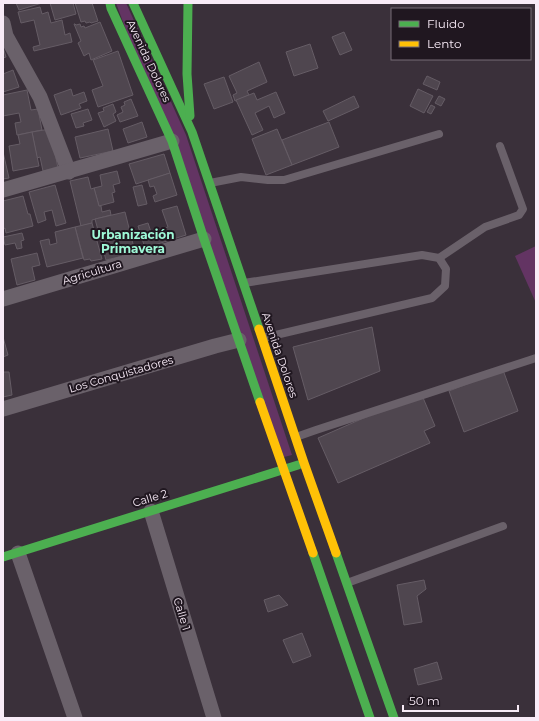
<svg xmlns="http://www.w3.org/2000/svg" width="539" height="721" font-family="Montserrat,sans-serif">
<rect width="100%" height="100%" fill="#3a303a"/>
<!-- green -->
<g fill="#633463">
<path d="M116,3H126L186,135L292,455L284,457Z"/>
<path d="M536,246V303L515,256Z"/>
</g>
<!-- building -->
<g fill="#4f464f" stroke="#655c65">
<path d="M16,3H42L19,10Z"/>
<path d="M50,3H73L76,14L55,20Z"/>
<path d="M75,3H92L98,21L91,23L90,22L86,23L85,21L81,22Z"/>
<path d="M40,7L42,14L48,12L51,23L62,20L65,35L70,33L72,42L34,51L33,47L40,45L34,20L21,23L18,12Z"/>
<path d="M100,22L112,51L91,60L89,53L84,56L78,43L81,41L74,24H75L76,25L80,24L81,27L84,26L85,28Z"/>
<path d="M344,32L352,50L340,55L332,37Z"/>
<path d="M310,44L318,68L294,76L286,52Z"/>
<path d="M3,47L6,57L3,58Z"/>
<path d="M118,51L133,95L98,107L92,90L103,86L93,60Z"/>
<path d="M259,62L267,82L247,91L249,95L235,101L233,95L237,93L229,76Z"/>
<path d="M13,70L19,87L3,92V74Z"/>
<path d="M427,76L440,82L437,90L423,84Z"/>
<path d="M224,77L233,102L214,109L204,84Z"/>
<path d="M71,89L73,96L84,92L87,101L79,104L81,108L61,115L54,95Z"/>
<path d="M418,89L433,96L424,113L410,106Z"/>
<path d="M27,90L31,110L38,109L42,130L17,135L15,123L21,122L19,113L3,116V95Z"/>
<path d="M276,92L285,113L274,118L269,106L255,113L263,130L252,135L236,100L254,93L257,100Z"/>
<path d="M354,96L359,107L328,121L323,111Z"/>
<path d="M439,96L445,99L441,106L435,103Z"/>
<path d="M131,99L138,116L120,122L117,115L123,112L121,107L125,105L124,102Z"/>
<path d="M113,104L116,112L113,114L116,121L104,127L98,113L104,111L103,108Z"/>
<path d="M431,105L435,107L431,114L427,112Z"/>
<path d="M88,109L92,120L83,123L84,126L76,128L71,114Z"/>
<path d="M142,122L147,137L128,143L123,129Z"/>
<path d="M329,122L339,147L292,165L282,140Z"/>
<path d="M50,129L58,168L43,171L40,157L37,158L32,132Z"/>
<path d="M108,129L113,151L80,158L75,137Z"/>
<path d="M277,129L292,165L266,175L252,139Z"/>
<path d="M32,132L39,166L13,171L9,146L20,144L18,135Z"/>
<path d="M3,152L9,178L3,179Z"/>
<path d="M164,154L170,173L136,184L129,164Z"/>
<path d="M117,171L120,183L113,185L115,192L112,193L114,202L99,206L94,188L102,186L100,175Z"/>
<path d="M170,173L177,195L155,202L153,196L157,194L154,186L150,187L148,180Z"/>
<path d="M88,177L91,189L94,188L99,206H101L102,212L110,210L111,215L92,220V223L81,226L70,181Z"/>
<path d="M55,185L66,223L56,226L52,210L44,212L46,220L38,223L29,192Z"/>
<path d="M142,185L147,204L138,206L133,187Z"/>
<path d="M23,196L28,214H30L33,226L6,233L5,228L3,229V201Z"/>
<path d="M177,206L186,235L145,248L138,226L148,223L151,232L168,227L162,210Z"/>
<path d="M125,212L134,248L122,251L123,256L106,260L95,219Z"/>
<path d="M92,223L102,259L91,261L90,259L84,260L75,227Z"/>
<path d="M75,227L83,258L47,267L40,241L49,239L50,245L57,243L55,232Z"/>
<path d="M22,233L24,240L21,241L22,248L17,249L15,243L5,245L3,237Z"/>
<path d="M37,253L40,265L32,267L35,280L17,285L11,259Z"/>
<path d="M372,327L380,371L308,400L293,347Z"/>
<path d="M3,337L8,355L3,357Z"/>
<path d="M503,370L518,411L464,432L449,391Z"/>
<path d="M3,372H9L12,395L3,397Z"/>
<path d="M421,393L435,426L424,431L430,443L338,483L318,438Z"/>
<path d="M424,580L426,589L417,596L422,622L404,625L397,585Z"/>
<path d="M279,595L288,605L268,612L264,600Z"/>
<path d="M302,633L311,656L293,663L283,640Z"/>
<path d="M437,662L442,679L418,685L414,669Z"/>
</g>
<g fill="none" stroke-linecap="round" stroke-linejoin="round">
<!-- lane -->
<g stroke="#6a616a" stroke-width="8">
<path d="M210,183L241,177L268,180H284L439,134"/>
<path d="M439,258L485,227L519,215L523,209L500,146"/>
<path d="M244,283L422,255L439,258L446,269L445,286L432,298L263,338"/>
<path d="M296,437L316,430L536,358"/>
<path d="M347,583L503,526"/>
</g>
<!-- street -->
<g stroke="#6a616a" stroke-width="15">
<path d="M3,23L6,36L40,97L69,172"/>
<path d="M3,190L172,141"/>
<path d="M3,299L204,239"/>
<path d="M3,409L215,346L239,340"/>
<path d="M151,511L214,718"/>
<path d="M18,553L75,718"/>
</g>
<!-- fast -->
<g stroke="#4caf50" stroke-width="9">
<path d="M110,3L111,8L172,141L204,239L260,402"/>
<path d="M133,3L192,132L259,329"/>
<path d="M188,3L187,74L190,116"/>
<path d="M313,553L370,718"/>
<path d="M336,553L394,718"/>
<path d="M3,557L298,465"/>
</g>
<!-- slow -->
<g stroke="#ffc107" stroke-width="9">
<path d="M259,329L304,463L336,553"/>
<path d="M260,402L313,553"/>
</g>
</g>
<g text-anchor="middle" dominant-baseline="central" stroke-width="4" stroke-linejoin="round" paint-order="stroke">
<!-- street labels -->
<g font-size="11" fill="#f8ebf7" stroke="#201720">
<text transform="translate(149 61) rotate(65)">Avenida Dolores</text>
<text transform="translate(92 272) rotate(-17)">Agricultura</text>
<text transform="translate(280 355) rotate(71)">Avenida Dolores</text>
<text transform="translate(121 374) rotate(-16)">Los Conquistadores</text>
<text transform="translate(150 498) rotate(-17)">Calle 2</text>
<text transform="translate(182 614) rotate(73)">Calle 1</text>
</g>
<!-- neighbourhood labels -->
<g font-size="12" font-weight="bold" fill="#9ef9d7" stroke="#201720">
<text x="133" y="234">Urbanización<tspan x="133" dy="14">Primavera</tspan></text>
</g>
</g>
<!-- border -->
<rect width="539" height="721" fill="none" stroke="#f8ebf7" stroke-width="8"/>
<!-- legend -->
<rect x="391" y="8" width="140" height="52" fill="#201720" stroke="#766c76"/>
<rect x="399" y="21" width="20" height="6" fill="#4caf50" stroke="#766c76"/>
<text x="427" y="28" font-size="12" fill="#f8ebf7">Fluido</text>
<rect x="399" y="41" width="20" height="6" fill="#ffc107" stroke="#766c76"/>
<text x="427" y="48" font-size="12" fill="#f8ebf7">Lento</text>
<!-- scale -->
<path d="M403 705v6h115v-6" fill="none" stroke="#f8ebf7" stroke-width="2"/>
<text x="409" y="705" font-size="12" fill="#f8ebf7" stroke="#201720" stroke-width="3" paint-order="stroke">50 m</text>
</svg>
